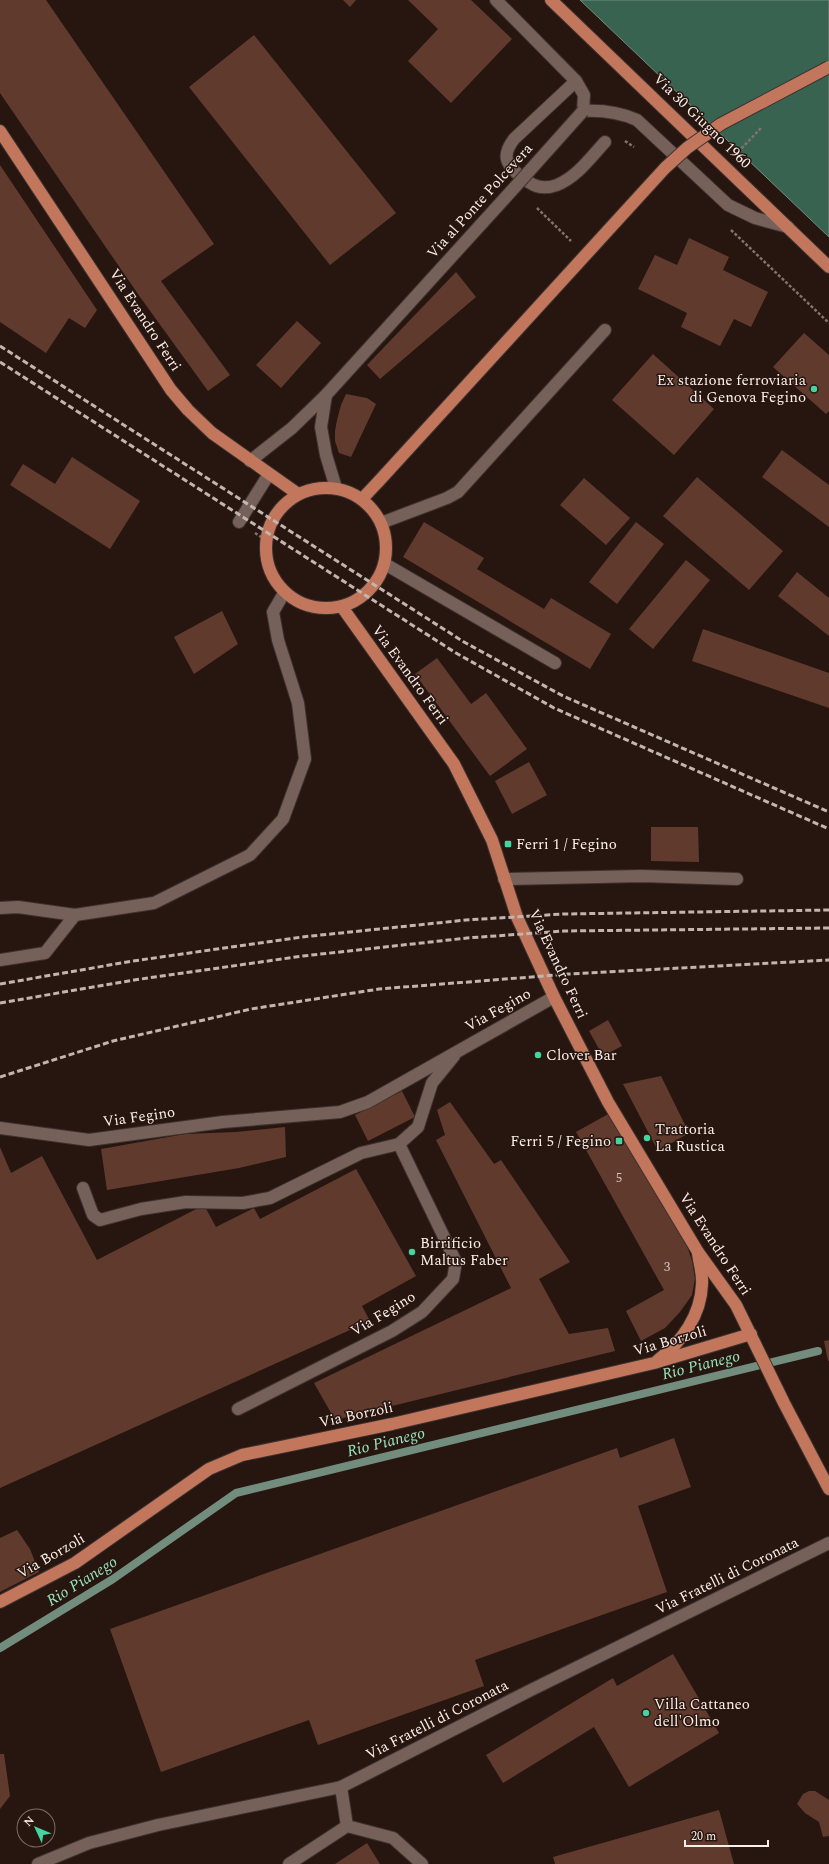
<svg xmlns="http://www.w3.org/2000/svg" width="829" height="1864" font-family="Spectral,serif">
<rect width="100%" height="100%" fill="#271610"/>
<!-- water -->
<path fill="#376350" stroke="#728d7e" d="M580,0H829V237Z"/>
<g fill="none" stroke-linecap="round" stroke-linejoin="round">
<!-- stream -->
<path stroke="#728d7e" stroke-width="8" d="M0,1648L113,1579L236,1493L818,1351"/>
</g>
<!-- building -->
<g fill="#603a2d">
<path d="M0,0H46L214,244L161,281L230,375L208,391L140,297L0,93Z"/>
<path d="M343,0H356L350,7Z"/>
<path d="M408,0H471L512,39L451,103L408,61L438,29Z"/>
<path d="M254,35L396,213L330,265L189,87Z"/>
<path d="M0,165L97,310L85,328L69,318L46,353L0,322Z"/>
<path d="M689,238L729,257L723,270L768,292L751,327L734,319L720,346L681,327L687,313L638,289L655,255L677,265Z"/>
<path d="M456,272L476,297L380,379L367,365Z"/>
<path d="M297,321L321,343L281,388L256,365Z"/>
<path d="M804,333L829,355V411L826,414L773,367Z"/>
<path d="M653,354L714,409L674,455L612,400Z"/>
<path d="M346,394L367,398L376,404L351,457L339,453L335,441V431L337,420L341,405Z"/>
<path d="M782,450L829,485V527L762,477Z"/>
<path d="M72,457L140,501L110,549L10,485L23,464L55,484Z"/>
<path d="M697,477L783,551L749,590L663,516Z"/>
<path d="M584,478L630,518L606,545L560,505Z"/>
<path d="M424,522L484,558L477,569L544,609L551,598L611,634L590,669L403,557Z"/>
<path d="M636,522L664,544L617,604L589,582Z"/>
<path d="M686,560L710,580L653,649L629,629Z"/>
<path d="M797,572L829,598V636L778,596Z"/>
<path d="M222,611L238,644L194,674L174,637Z"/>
<path d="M703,629L829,673V708L692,661Z"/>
<path d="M437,658L471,704L486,693L527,749L490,776L415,674Z"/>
<path d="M529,762L547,795L512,814L495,781Z"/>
<path d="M651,827H698L699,862L651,861Z"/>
<path d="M608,1020L622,1046L603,1056L589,1031Z"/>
<path d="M661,1076L689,1133L658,1151L623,1084Z"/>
<path d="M402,1091L415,1117L368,1141L355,1115Z"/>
<path d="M450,1102L494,1164L501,1160L570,1262L539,1279L569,1334L608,1328L615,1351L335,1420L314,1383L511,1288L436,1140L445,1135L437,1110Z"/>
<path d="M610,1113L687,1246L692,1261L695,1279L692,1295L680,1312L665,1328L641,1341L626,1311L664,1290L576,1132Z"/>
<path d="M285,1127L286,1157L239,1168L107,1190L101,1149L185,1134L236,1132Z"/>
<path d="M0,1147L11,1173L42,1156L97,1260L204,1205L216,1227L254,1208L260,1219L356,1169L416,1276L362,1306L370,1321L0,1488Z"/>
<path d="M829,1340V1361H828L824,1341Z"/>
<path d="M674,1438L691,1487L638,1506L667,1592L475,1660L484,1686L318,1745L309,1720L161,1772L110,1629L617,1448L620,1458Z"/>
<path d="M17,1530L30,1549L39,1572L0,1592V1538Z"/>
<path d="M673,1654L719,1733L629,1787L594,1727L503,1783L486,1755L613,1678L617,1686Z"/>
<path d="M0,1754H4L10,1796L0,1809Z"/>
<path d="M809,1791H815L829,1800V1836L823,1837L819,1822L805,1813L797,1804L803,1794Z"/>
<path d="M719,1810L734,1864H555L553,1857Z"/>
<path d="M367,1843L380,1864H335Z"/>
</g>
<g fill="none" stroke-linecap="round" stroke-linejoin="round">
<defs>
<g id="minor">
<path d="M496,0L576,81L584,95L583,111C602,110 619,112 637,120L728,205L755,218L788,227"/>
<path d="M576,81L514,139C502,155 505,163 519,175C531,185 541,191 557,185C577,177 591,157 605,142"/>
<path d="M326,395L321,427L326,455L336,488"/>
<path d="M250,461L292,428L326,395L515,187"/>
<path d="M239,522L269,474"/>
<path d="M381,523L447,498L458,492L605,330"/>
<path d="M385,564L555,663"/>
<path d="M504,879L642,876L737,879"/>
<path d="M0,908L18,907L75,915L154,903L250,855L283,819L305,759L298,703L278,640L273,612L284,593"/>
<path d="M0,960L45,953L75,915"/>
<path d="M0,1128L89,1140L223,1122L340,1112L368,1102L554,997"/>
<path d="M83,1188L93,1215L100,1220L141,1209L186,1202L243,1203L270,1198L361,1153L399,1144"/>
<path d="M238,1409L392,1331L422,1312L453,1279L456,1262L399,1144L418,1127L432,1083L454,1056"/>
<path d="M341,1787L347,1826"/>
<path d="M38,1864L89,1843L158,1825L341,1787L529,1691L829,1543"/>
<path d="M289,1864L347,1826L393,1838L422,1864"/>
</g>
<g id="major">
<path d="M551,0L829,267"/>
<path d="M0,131L171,390L188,410L212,433L298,494"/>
<circle cx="326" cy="548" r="60"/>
<path d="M362,499L379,481"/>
<path d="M342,607L454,764L492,840L517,917L554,997L608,1102L698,1252L736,1305L784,1403L829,1489"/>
<path d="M658,1360C682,1342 701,1315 702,1284C703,1274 699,1263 698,1253"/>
<path d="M0,1602L75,1563L209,1469L242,1455L392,1424L654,1363L751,1334"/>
</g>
</defs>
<!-- minor casing -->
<use href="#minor" stroke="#3e3230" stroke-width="14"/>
<!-- major casing -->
<use href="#major" stroke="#3e3230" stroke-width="14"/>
<!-- path -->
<g stroke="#82736e" stroke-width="2.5" stroke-dasharray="3 2" stroke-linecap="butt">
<path d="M625,141L634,147"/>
<path d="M738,152L762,127"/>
<path d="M537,208L571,241"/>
<path d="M731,230L829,323"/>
<path d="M255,533L266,540"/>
</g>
<!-- minor -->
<use href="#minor" stroke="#76615a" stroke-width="12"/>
<!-- major -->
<use href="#major" stroke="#c2775d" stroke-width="12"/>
<!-- rail -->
<g stroke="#c2b4af" stroke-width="3" stroke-dasharray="6 3" stroke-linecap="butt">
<path d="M0,346L464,642L563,696L829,812"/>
<path d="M0,362L456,653L554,708L829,829"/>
<path d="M0,984L133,961L302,937L466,920L563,914L829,910"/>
<path d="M0,1003L134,980L303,956L467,938L564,931L829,928"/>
<path d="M0,1077L113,1041L251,1009L379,989L569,974L829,960"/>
</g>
<defs>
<path id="minor-bridge" d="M515,187L583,111"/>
<path id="major-bridge" d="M379,481L665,168L687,148L721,124L829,67"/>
</defs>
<!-- minor-bridge casing -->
<use href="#minor-bridge" stroke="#3e3230" stroke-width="14" stroke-linecap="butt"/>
<!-- major-bridge casing -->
<use href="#major-bridge" stroke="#3e3230" stroke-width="14" stroke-linecap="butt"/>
<!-- minor-bridge -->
<use href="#minor-bridge" stroke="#76615a" stroke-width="12"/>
<!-- major-bridge -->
<use href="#major-bridge" stroke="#c2775d" stroke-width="12"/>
</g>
<!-- markers -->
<g fill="#44d4a0" stroke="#271610" stroke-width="1.5">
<circle cx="814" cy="389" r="4"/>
<rect x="504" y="840" width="8" height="8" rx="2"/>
<circle cx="538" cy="1055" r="4"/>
<circle cx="647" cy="1138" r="4"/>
<rect x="615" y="1137" width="8" height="8" rx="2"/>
<circle cx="412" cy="1252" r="4"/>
<circle cx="646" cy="1713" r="4"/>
</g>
<g text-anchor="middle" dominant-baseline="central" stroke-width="3" stroke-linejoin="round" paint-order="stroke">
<!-- number labels -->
<g font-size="13" fill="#d4c1bb">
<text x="619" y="1178">5</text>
<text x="667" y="1267">3</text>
</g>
<!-- street labels -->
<g font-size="15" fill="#fbeeea" stroke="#271610">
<text transform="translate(702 121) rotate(44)">Via 30 Giugno 1960</text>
<text transform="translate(480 201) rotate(-48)">Via al Ponte Polcevera</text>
<text transform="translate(145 320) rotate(57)">Via Evandro Ferri</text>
<text transform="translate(410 675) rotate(54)">Via Evandro Ferri</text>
<text transform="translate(558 964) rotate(65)">Via Evandro Ferri</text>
<text transform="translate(498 1010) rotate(-29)">Via Fegino</text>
<text transform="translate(139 1117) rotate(-8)">Via Fegino</text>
<text transform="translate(715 1244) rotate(57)">Via Evandro Ferri</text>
<text transform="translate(383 1314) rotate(-31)">Via Fegino</text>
<text transform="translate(670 1341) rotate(-16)">Via Borzoli</text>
<text transform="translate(356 1415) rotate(-12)">Via Borzoli</text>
<text transform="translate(51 1556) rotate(-30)">Via Borzoli</text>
<text transform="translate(727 1576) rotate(-26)">Via Fratelli di Coronata</text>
<text transform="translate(437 1720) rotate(-27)">Via Fratelli di Coronata</text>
</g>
<!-- poi labels -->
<g font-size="15" fill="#fbeeea" stroke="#271610" text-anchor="start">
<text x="806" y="380" text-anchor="end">Ex stazione ferroviaria<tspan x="806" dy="17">di Genova Fegino</tspan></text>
<text x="516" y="844">Ferri 1 / Fegino</text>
<text x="546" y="1055">Clover Bar</text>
<text x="655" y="1129">Trattoria<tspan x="655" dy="17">La Rustica</tspan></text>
<text x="611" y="1141" text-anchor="end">Ferri 5 / Fegino</text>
<text x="420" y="1243">Birrificio<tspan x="420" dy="17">Maltus Faber</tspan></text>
<text x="654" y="1704">Villa Cattaneo<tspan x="654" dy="17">dell'Olmo</tspan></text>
</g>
<!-- water labels -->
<g font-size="16" font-style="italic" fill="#98e3c1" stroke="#271610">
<text transform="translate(701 1365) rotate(-14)">Rio Pianego</text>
<text transform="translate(386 1442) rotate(-14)">Rio Pianego</text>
<text transform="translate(82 1581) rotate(-32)">Rio Pianego</text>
</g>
</g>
<!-- north arrow -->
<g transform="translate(36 1828) rotate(314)"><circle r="19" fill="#271610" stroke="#7c6c67"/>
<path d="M0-3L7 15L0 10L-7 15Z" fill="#44d4a0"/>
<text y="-6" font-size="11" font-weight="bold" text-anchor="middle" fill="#fbeeea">N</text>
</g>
<!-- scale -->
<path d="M685 1840v6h83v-6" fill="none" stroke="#fbeeea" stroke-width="2"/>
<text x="691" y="1840" font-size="12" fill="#fbeeea" stroke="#271610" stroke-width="3" paint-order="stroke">20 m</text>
</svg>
